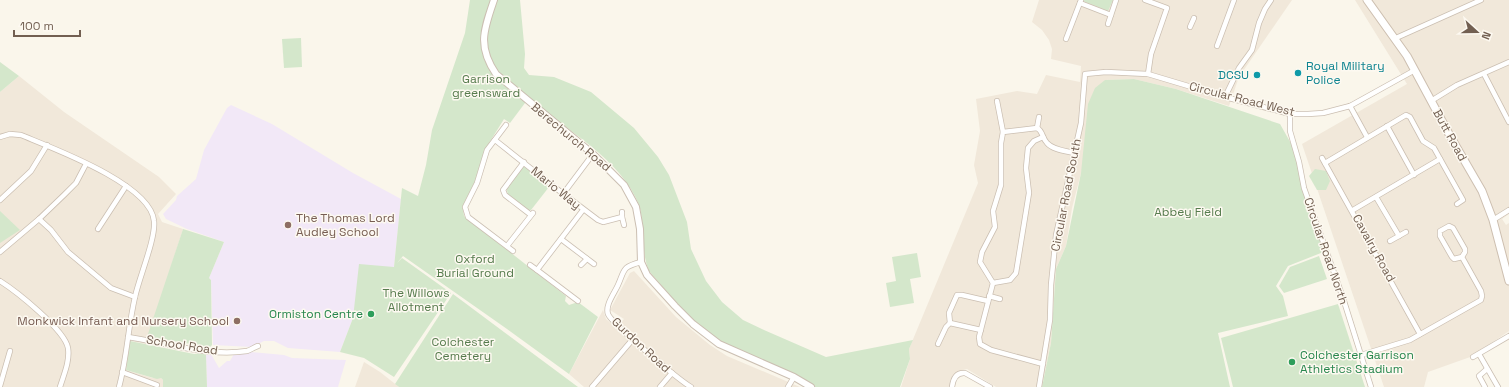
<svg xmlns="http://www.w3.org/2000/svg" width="1509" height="387" font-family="'Space Grotesk',sans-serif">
<rect width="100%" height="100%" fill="#faf6eb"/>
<!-- residential -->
<g fill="#f1e8da">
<path d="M1039,0H1292L1239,77L1229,106L1176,89L1134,79L1105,80L1072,208L1066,246L1056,269L1051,343L1042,387H996L967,369L956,372L951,379L950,387H901L910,359L909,349L978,183L974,165L980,131L976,99L1017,91L1037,94L1046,75L1080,82L1081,66L1051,59L1052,49L1049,40L1042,30L1032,22Z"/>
<path d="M1355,0H1509V214L1502,219L1506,225L1509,223V331L1473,356L1428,372L1424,387H1384L1302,144L1407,84Z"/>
<path d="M19,76L64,112L159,177L176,194L158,214L162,222L183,229L146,344L131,341L126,370L153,378H161L163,380V387H0V92Z"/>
<path d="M634,271L676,317L710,345L727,356L800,387H584L569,374L603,310L606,319L616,328L624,319L610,310L630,273Z"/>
<path d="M364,362L380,372L399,387H355Z"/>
</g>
<!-- education -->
<g fill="#f2e8f7">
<path d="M231,105L272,124L353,173L401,199L394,267L354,310L353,318L340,352L288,348L274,341H264L252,347L213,345L211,280L209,278L224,242L187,229L166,219L163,214L176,200L177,196L196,179L204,150L227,108Z"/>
<path d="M250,352L284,355L292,358L346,360L338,387H207L206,355L211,354L219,368L227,361H230L234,354Z"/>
</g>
<!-- green -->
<g fill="#d4e7cb">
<path d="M470,0H520L525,54L524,68L529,75L554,77L591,92L634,128L658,157L669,175L687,222L691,249L706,281L722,302L743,320L764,330L826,357L913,340L909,349L910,359L900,387H815L794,375L719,343L687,315L649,271C640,250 646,227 639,205C622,160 564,128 528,99L510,123L504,119L486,148L476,182L463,208L464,216L566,296L565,301L569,305L578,302L598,317L569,374L507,329L403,256L397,263L402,258L451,293L394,377L364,358L340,352L353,318L359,264L394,267L402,188L418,196L426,165L432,130L465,33Z"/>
<path d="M1083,0H1113L1108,11L1083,1Z"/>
<path d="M301,38L302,67L284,68L282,39Z"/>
<path d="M0,62L19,76L0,92Z"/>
<path d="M1134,79L1176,89L1280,124L1297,154L1305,191L1326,251L1288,266L1276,286L1283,296L1288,316L1218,333L1230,387H1042L1051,343L1056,269L1066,246L1081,173L1088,104L1095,88L1105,80Z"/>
<path d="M521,167H528L549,183V187L531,210H527L508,195L506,186Z"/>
<path d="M1315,169L1326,171L1330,181L1326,190H1317L1309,176Z"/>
<path d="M0,211L20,230L0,243Z"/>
<path d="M183,229L224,242L209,278L211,280L212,345L210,347L147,337Z"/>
<path d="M917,253L921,277L910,279L914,303L890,307L886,283L896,281L892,257Z"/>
<path d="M1319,256L1327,279L1284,293L1279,286L1290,267Z"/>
<path d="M453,294L578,387H399L395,384Z"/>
<path d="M1338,304L1365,387H1233L1221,338Z"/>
<path d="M130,341L194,354L205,353L206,355L207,387H163V380L161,378L157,379L126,370Z"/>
</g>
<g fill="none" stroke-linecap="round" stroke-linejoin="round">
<defs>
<g id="minor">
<path d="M1145,0L1167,8L1151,54L1148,74"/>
<path d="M1080,3L1111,15L1116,0"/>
<path d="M1108,24L1111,15"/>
<path d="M1190,27L1194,18"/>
<path d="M1396,38L1481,0"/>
<path d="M1066,39L1081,0"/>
<path d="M1217,46L1234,0"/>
<path d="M1484,74L1509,122"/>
<path d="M1225,97L1239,68L1252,50L1259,23L1265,9L1271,0"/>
<path d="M997,101L1003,132"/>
<path d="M1431,101L1457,85L1509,62"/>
<path d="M1350,106L1367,137"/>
<path d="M1290,114V131L1299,162L1304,188L1343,298L1371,387"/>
<path d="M506,125L487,150L477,183L465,207L468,217L513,251"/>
<path d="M1387,126L1414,175"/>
<path d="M1037,128L1039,117"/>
<path d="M0,137L10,134L21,135C52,148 151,184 154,221C156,238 139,278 135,297C128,327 127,358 119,387"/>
<path d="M495,140L553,186L598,220L603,222L622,217V212"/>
<path d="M1322,158L1420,334"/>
<path d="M524,162L503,190L505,195L531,215"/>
<path d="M1325,163L1406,115L1410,117L1423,141L1434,148L1463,200L1457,204"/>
<path d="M563,194L593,154"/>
<path d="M1376,197L1399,236"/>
<path d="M0,200L31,171L47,145"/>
<path d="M1353,210L1440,159"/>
<path d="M622,217L624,225"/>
<path d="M39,219L51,230L68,252L111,288L135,297"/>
<path d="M1493,220L1509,210"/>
<path d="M98,229L126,186"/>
<path d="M561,239L594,264"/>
<path d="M1390,241L1406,232"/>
<path d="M507,246L533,213"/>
<path d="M0,252L39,219L64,195L76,183L86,164"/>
<path d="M641,262C622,267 625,269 618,285C614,294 605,305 608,314C611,323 679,380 691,387"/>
<path d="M530,265L537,270"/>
<path d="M581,265L587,259"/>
<path d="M0,281C16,291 65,330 68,348C70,361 64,374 60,387"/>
<path d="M993,283L1010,280L1016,273L1029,193L1026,168L1028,148L1034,141L1043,137"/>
<path d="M989,296L1000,299"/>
<path d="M578,301L537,270L583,210"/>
<path d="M950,323L949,313L957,295H962L988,301"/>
<path d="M128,337C166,343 208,357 247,351C251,350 254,347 258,346"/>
<path d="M938,344L946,327L950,323L981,330"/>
<path d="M1479,354L1498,387"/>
<path d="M1361,355L1410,340L1481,300L1482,296L1481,291L1462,257L1454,259L1452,257L1440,236V231L1449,226L1453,228L1465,249V252L1462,257"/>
<path d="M1473,357L1509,336"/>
<path d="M1043,364L991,350L980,344L979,337L993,283L980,262L982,252L995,227L993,211L1001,185V143L1003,132L1037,128C1043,131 1042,138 1047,143C1053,150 1066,151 1074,153"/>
<path d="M122,372L157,385"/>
<path d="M0,386L10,351"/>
<path d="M592,387L633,339"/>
<path d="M660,387L672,373"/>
<path d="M788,387L794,377"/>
<path d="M952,387C953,379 956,372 965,373L990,387"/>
<path d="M1039,387L1050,320L1051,285L1056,235L1081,123L1085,74L1106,72L1148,74L1225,97L1290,114H1308L1323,113L1350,106L1415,70"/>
<path d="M1485,387L1479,376L1487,369"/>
</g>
<path id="tertiary" d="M494,0C484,29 477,46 496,74L593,154L624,185L636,207L640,229L641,262L647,275L675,306L693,324L719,344L794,377L811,387"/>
<path id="secondary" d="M1367,0L1407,56L1449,134L1482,191L1493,220L1509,281"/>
</defs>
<!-- minor casing -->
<use href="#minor" stroke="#cbbfb2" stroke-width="6"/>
<!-- tertiary casing -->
<use href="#tertiary" stroke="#cbbfb2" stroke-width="8"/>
<!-- secondary casing -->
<use href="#secondary" stroke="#cdbfb0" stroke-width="9"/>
<!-- minor -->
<use href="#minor" stroke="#fff" stroke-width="4.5"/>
<!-- tertiary -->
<use href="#tertiary" stroke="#fff" stroke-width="6"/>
<!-- secondary -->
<use href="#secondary" stroke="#fff" stroke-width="7"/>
</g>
<!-- markers -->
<g fill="#0f9aa8" stroke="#fdf9f1" stroke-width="1.5">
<circle cx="1298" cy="73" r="4"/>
<circle cx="1257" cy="75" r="4"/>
</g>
<g fill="#8d6e63" stroke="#fdf9f1" stroke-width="1.5">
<circle cx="288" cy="225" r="4"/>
<circle cx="237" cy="321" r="4"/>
</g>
<g fill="#2e9e5b" stroke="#fdf9f1" stroke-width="1.5">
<circle cx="371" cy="314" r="4"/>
<circle cx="1292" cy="362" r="4"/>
</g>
<g text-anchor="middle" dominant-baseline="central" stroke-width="3" stroke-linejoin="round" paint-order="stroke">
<!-- culture labels -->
<g font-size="12" fill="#0d838f" stroke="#fdf9f1" text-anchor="start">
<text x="1306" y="66">Royal Military<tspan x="1306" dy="14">Police</tspan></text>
<text x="1249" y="75" text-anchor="end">DCSU</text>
</g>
<!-- park labels -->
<g font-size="12" fill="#577c4e" stroke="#fdf9f1">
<text x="486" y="79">Garrison<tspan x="486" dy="14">greensward</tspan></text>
<text x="1188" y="212">Abbey Field</text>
<text x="475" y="259">Oxford<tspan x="475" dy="14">Burial Ground</tspan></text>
<text x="416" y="293">The Willows<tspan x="416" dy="14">Allotment</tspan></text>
<text x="463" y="342">Colchester<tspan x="463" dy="14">Cemetery</tspan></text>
</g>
<!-- street labels -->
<g font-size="12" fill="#725f51" stroke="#fdf9f1">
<text transform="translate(1242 99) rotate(14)">Circular Road West</text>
<text transform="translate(1450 135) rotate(61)">Butt Road</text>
<text transform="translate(571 137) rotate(40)">Berechurch Road</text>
<text transform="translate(556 188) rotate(39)">Mario Way</text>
<text transform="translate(1066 195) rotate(-79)">Circular Road South</text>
<text transform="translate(1374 248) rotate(61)">Cavalry Road</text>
<text transform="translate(1326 251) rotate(71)">Circular Road North</text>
<text transform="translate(182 345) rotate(9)">School Road</text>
<text transform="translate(641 345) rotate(43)">Gurdon Road</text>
</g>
<!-- education labels -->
<g font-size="12" fill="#785e54" stroke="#fdf9f1" text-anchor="start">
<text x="296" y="218">The Thomas Lord<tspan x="296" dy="14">Audley School</tspan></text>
<text x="229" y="321" text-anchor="end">Monkwick Infant and Nursery School</text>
</g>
<!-- leisure labels -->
<g font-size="12" fill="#27864d" stroke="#fdf9f1" text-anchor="end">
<text x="363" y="314">Ormiston Centre</text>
<text x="1300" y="355" text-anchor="start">Colchester Garrison<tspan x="1300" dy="14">Athletics Stadium</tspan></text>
</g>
</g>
<!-- north arrow -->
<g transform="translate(1477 32) rotate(111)" stroke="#fdf9f1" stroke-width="3" paint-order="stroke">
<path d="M0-3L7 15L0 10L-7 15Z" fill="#725f51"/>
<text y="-6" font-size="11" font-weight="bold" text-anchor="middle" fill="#725f51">N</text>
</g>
<!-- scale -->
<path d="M14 30v6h66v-6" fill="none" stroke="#725f51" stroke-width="2"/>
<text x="20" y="30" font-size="12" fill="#725f51" stroke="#fdf9f1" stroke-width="3" paint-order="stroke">100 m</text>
</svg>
